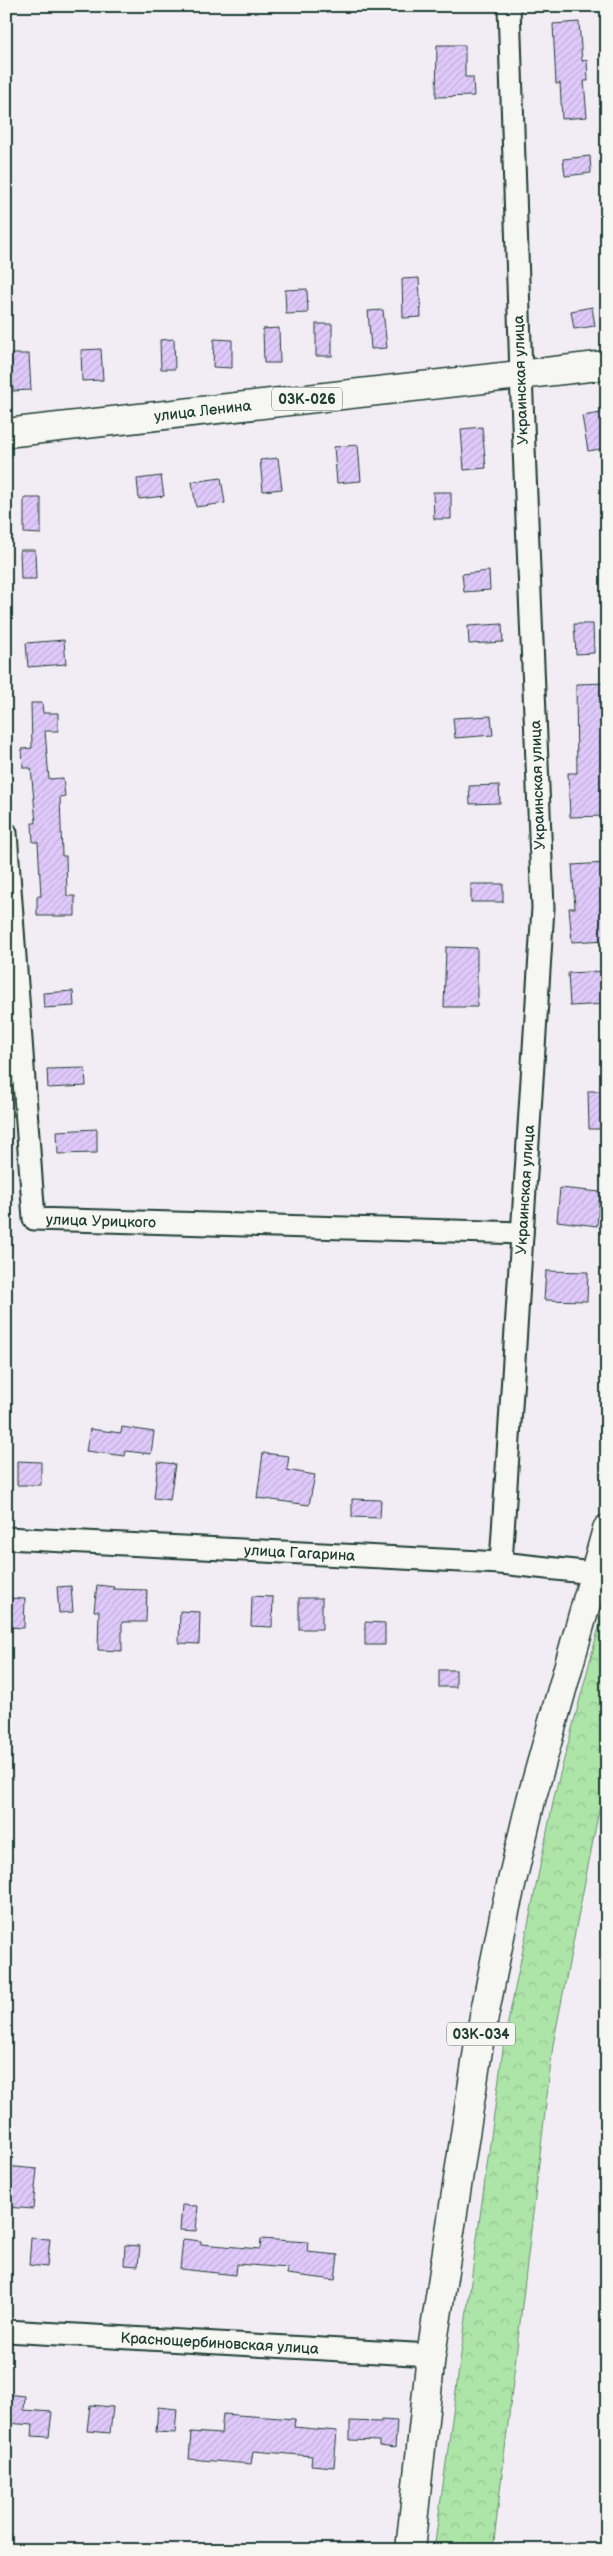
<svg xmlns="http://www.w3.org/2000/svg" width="613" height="2556" font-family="'Balsamiq Sans',sans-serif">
<defs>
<pattern id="forest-crowns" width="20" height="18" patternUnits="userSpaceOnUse" patternTransform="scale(1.25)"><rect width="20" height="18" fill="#ade4a8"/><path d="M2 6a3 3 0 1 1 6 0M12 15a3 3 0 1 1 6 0" fill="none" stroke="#94c491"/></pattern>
<pattern id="building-hatch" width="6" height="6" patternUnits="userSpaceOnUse" patternTransform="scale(1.25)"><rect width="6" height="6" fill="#e0cafb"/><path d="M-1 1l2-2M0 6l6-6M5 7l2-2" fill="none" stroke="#c0aed8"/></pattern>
</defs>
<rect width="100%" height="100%" fill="#f2edf4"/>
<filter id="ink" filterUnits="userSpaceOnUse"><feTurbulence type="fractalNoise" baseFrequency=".02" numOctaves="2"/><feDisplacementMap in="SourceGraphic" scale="10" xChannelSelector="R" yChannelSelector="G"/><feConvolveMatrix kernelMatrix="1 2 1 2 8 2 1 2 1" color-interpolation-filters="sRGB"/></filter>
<g filter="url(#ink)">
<!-- forest -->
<path fill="url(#forest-crowns)" stroke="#66906e" d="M607,1597V1787L599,1810L553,2045L493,2550H434L504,2042L555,1793Z"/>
<!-- building -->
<g fill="url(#building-hatch)" stroke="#1f3d34">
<path d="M579,22L582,61L587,60L588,81H584L587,117L562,119L560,83L556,84L553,24Z"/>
<path d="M437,45H465V77H473L474,96L436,97Z"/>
<path d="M590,156L591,173L565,176L563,159Z"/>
<path d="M419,278L421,317L403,318L402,279Z"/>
<path d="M307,289L308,313L286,314L285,290Z"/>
<path d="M592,307L595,326L574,329L571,311Z"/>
<path d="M383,310L387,348L371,349L368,311Z"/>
<rect x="316" y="324" width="16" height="32"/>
<path d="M279,328L280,363H264L263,329Z"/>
<path d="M174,339L175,369H161L160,340Z"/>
<path d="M214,339L232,340V368L213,367Z"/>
<path d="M101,349L103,380L82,381L81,350Z"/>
<path d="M11,354H29L31,390L13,391Z"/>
<path d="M607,412V448L588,451L582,416Z"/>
<path d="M482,427L486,468L464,470L461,429Z"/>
<path d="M358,445L361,481L337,483L334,447Z"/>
<path d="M278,458L282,489L263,491L260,460Z"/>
<path d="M161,476L164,496L139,499L137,479Z"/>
<path d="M221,478L225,503L196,507L192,482Z"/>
<path d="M433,492H451V519H434Z"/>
<path d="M24,498H41V534L24,533Z"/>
<path d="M20,550H35L36,579H21Z"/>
<path d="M489,571L490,590L464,592L462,574Z"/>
<path d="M502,624L503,642L469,644L468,626Z"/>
<path d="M574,624H593L594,653L576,654Z"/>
<path d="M64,640L66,664L28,667L26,643Z"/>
<path d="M607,683V753H601L604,816L570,817L568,773H577L576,684Z"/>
<path d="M31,703H42L43,713H58V731H45L49,779L63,778L65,796L60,797L62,856H66L67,896H75V916H37V896H41L38,842H33L32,823H36L31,768H23L22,749L32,748Z"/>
<path d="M491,716L493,735L455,738L453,718Z"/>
<path d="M499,785L500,803L470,804L469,786Z"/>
<path d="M607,863V890H605L607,940L572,942L569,908H575L572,865Z"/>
<rect x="471" y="884" width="32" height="18"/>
<path d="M446,947L477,948V1007H444Z"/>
<path d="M607,971V1004L570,1006L568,973Z"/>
<path d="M73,991L74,1006L44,1008L43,993Z"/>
<path d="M85,1068L86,1086L48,1088L47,1069Z"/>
<path d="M588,1091H607V1129H589Z"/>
<path d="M97,1129V1153L58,1154L57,1131Z"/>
<path d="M560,1188L600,1192L597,1226L557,1221Z"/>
<path d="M546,1271L588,1272L587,1301L544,1300Z"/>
<path d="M122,1427L154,1432L151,1454L126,1451L125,1456L86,1451L90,1429L121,1433Z"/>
<path d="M263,1453L289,1456L287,1470L315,1475L309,1505L257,1498Z"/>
<path d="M17,1461L41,1462V1485H17Z"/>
<path d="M158,1462L175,1464L170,1500L154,1498Z"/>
<path d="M352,1499L381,1500L380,1518L352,1517Z"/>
<path d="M97,1585L114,1587L113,1589L147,1590L146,1622H122V1651L98,1650L99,1611H94Z"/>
<path d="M71,1586L73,1612L59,1613L57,1587Z"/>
<path d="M252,1596L273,1597L272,1627L251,1626Z"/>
<path d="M10,1598L25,1599L24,1628L8,1627Z"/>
<rect x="299" y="1598" width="23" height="31"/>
<path d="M180,1611L200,1612L199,1644L179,1643Z"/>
<path d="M365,1622L385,1623V1645H365Z"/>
<rect x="439" y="1670" width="17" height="17"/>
<path d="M6,2166L37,2169L33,2209L6,2207Z"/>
<path d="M182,2205L198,2206L196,2231L180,2230Z"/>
<path d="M31,2238L50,2239L47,2267L29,2265Z"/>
<path d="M183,2239L201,2241V2244L260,2249L261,2239L308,2242L307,2252L338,2255L335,2280L287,2274L288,2268L237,2264L236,2275L180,2269Z"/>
<path d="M125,2245L140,2246L138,2266L124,2265Z"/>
<path d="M7,2394L25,2396L24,2410L52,2412L49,2437L32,2436L33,2425L6,2423Z"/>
<path d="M90,2405L113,2407L110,2433L87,2431Z"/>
<path d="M158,2407L177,2409L175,2433L156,2432Z"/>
<path d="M223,2414L295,2419L294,2427L337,2431L334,2467L311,2465L312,2456L253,2451L251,2464L189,2459L191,2432L221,2434Z"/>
<path d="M381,2420L397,2421L395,2448L379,2446V2441L350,2440V2421L381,2422Z"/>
</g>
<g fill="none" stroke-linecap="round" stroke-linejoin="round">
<defs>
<g id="minor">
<path id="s1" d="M6,833L34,1219L522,1233"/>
<path id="s2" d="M6,1538L501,1563L593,1573"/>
<path id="s3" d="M501,1563L543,908L521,375L509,6"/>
<path id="s4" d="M6,2331L431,2355"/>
</g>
<g id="primary">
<path id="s5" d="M6,433L607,365"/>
<path d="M410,2550L431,2355L480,2037L505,1911L531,1800L607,1529"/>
</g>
</defs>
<!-- minor casing -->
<use href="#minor" stroke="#1f3d34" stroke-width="25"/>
<!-- primary casing -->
<use href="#primary" stroke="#1f3d34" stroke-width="31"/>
<!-- minor -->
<use href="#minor" stroke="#f6f6f2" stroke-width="21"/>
<!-- primary -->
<use href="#primary" stroke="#f6f6f2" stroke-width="28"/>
</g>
</g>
<g text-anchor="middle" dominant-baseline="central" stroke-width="4" stroke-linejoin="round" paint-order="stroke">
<!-- shield labels -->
<g fill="#f6f6f2" stroke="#60746d" stroke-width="1">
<rect x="272" y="387.5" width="70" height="23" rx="4"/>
<rect x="447" y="2022.5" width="68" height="23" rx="4"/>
</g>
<g font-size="14" font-weight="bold" fill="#1f3d34">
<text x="307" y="399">03К-026</text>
<text x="481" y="2034">03К-034</text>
</g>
<!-- street labels -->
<g font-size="15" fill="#1f3d34" stroke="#f6f6f2">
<text transform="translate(521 380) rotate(-92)">Украинская улица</text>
<text stroke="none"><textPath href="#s5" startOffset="198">улица Ленина</textPath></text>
<text transform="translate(538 785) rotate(-92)">Украинская улица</text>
<text stroke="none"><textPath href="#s3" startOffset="374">Украинская улица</textPath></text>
<text stroke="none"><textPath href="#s1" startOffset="454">улица Урицкого</textPath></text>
<text stroke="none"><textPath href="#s2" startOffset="294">улица Гагарина</textPath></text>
<text stroke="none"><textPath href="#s4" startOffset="214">Краснощербиновская улица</textPath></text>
</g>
</g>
<!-- margin -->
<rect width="613" height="2556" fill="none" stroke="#f6f6f2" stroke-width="25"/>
<rect x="12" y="12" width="588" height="2531" fill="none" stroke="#1f3d34" stroke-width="2" filter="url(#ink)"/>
</svg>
